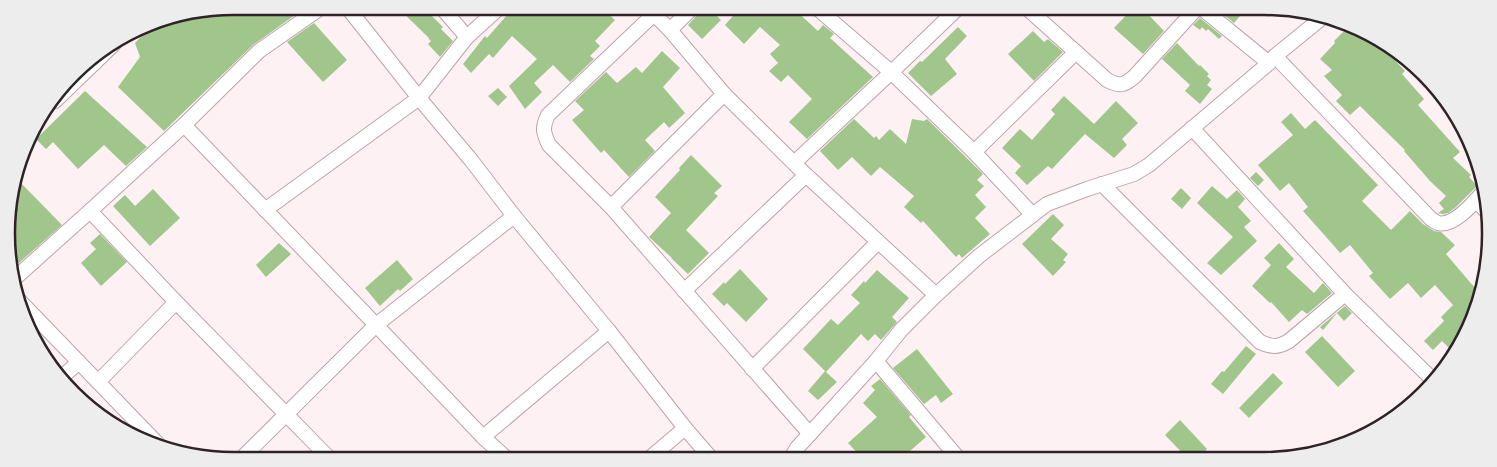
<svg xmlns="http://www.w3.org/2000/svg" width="1497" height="467" font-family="Montserrat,sans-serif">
<rect width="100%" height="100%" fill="#fdf1f4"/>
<!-- building -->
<g fill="#a0c68c">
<path d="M234,6L298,7L302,10L253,45L164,131L118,87L140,57L135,43L155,22L210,11L215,15L221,9Z"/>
<path d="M397,7H432L434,12L431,15L443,27L441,29L453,41L440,57L428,44L431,41L428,38H429Z"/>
<path d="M514,7L602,8L615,20L595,41L600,46L590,56L594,59L570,82L553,65L534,83L542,92L525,109L509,86L537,59L512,36L493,58L489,54L471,73L463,64L485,36L487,38Z"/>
<path d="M701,8H709L721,20L702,39L688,25L698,14Z"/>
<path d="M740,8L794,9L818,31L823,25L834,34L830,38L873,77L807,139L789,122L812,99L788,75L781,82L769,71L778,63L770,54L780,45L760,27L744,44L725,25Z"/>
<path d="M1131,10H1144L1164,31L1143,54L1114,28Z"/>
<path d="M1218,10H1245L1234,23Z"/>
<path d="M1200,18L1222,36L1219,39L1208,29L1206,31L1202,27L1200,30L1193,25Z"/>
<path d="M314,23L347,60L323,82L287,42Z"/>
<path d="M958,27L967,36L945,59L957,74L931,96L908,73L920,61L922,62Z"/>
<path d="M1348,27L1390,45L1394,49L1389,54L1405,71L1402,74L1424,99L1418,105L1460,152L1453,158L1471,175L1469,177L1477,186L1456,207L1448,213L1443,214L1438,213L1444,209L1439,203L1446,196L1430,181L1404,151L1405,150L1360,106L1350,115L1336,101L1342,95L1324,76L1332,70L1320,59L1335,43L1334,41Z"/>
<path d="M1033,31L1044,42L1048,39L1063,52L1034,81L1008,54Z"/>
<path d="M1177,43L1199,66L1200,65L1209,74L1207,76L1211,80L1207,85L1212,89L1200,104L1185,91L1190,85L1162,59Z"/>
<path d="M662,51L680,68L663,87L685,113L669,128L664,122L645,140L655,151L629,177L604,150L601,153L572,120L584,110L575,101L606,72L617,83L636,67L642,73Z"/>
<path d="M498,88L507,97L498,106L488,96Z"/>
<path d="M85,91L147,147L126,166L104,145L78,169L53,142L46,149L36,139Z"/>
<path d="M1064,96L1094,124L1116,101L1138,123L1122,139L1127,145L1114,158L1085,134L1052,169L1048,166L1027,185L1015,173L1021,166L1002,148L1020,129L1032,140L1055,114L1051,110Z"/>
<path d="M1291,113L1305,129L1315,120L1378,185L1362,201L1391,230L1410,211L1423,224L1434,231L1441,232L1455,245L1446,254L1480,294L1460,347L1455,354L1442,341L1433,350L1424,341L1444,321L1441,317L1453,305L1435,285L1421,298L1408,283L1390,299L1369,276L1373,273L1350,245L1340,253L1335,247L1303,211L1308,207L1289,183L1280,191L1258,165L1293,135L1281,122Z"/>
<path d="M854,119L874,138L876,136L879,140L890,129L906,144L912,119L924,121L927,119L983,174L977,180L984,186L975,195L986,207L975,218L990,234L962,258L959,254L956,257L923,221L921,223L904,207L914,196L880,167L871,176L852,157L838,170L820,151Z"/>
<path d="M691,155L722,186L714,193L718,196L686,230L709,253L688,274L671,258H672L649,237L671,213L655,197L680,170L679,168Z"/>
<path d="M1256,172L1264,180L1258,186L1250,178Z"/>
<path d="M16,178L62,225L12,269L8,204L9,201L16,195L13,190Z"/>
<path d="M1212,186L1227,199L1237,190L1245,199L1238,207L1251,221L1244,227L1257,241L1221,275L1207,263L1233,237L1197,203Z"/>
<path d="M1181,188L1191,198L1182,209L1171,199Z"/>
<path d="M153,189L180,218L150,246L113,206L125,195L135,206Z"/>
<path d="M1053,214L1064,225L1051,239L1068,254L1063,260L1066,262L1053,276L1022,244Z"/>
<path d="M100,234L127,262L101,286L81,263L96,249L90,243Z"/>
<path d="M279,243L291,254L266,277L256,265Z"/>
<path d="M1279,243L1294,259L1286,267L1314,293L1323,283L1332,293L1307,314L1302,310L1289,322L1271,302L1270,303L1252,286L1271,265L1264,258Z"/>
<path d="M397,260L413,279L400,291L398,289L380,306L365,288Z"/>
<path d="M740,269L768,299L746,322L727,303L724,306L712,294L724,282L725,284Z"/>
<path d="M877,270L909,298L892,317L897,322L881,340L875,334L868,341L861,334L826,372L837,382L818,400L808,391L825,371L803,349L831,319L838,325L860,303L851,295L864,281L865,283Z"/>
<path d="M1345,306L1352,313L1344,321L1337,313L1323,330L1320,327Z"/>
<path d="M1322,336L1355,371L1338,387L1305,352Z"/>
<path d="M1246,346L1256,354L1223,394L1211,384L1222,371L1224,372Z"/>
<path d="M917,349L953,394L941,403L936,395L924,404L893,368Z"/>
<path d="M1273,373L1283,383L1249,418L1239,408Z"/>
<path d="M880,379L911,415L909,417L926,437L902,458H862L848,443L877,417L863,403L875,390L871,386Z"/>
<path d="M1180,420L1207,449L1197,459H1188L1165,435Z"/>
</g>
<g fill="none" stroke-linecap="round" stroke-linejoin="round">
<defs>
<g id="street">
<path d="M347,7L419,98L471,160L514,216L609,331L685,428L710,457"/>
<path d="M441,7L467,37"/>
<path d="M648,8L670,30L724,94L806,175L936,295"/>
<path d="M818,9L891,72L974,152L1032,214"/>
<path d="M1029,10L1107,80C1120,87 1125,85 1135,76L1195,10"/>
<path d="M1204,10L1269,63"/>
<path d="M654,14L548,115C542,128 543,132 549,145L611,207L810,434"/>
<path d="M670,30L692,8"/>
<path d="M1275,56L1431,219C1433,220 1435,222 1438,223C1455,227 1476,200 1486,189"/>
<path d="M55,101L114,44"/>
<path d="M184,125L376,325L483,437L505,457"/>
<path d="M1192,128L1345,294L1433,380"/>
<path d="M974,152L1076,52"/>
<path d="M794,163L900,64L957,9"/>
<path d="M1102,184L1260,342C1272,347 1277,348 1289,341L1345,294"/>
<path d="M1476,200L1486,211"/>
<path d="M611,207L724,94"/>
<path d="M265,210L419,98L467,37L500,7"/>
<path d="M90,211L176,302L328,457"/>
<path d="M13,280L90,211L184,125L259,51L322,7"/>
<path d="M684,291L806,175"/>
<path d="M16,297L158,444"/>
<path d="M876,361L958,458"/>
<path d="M752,369L878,242"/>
<path d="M62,377L79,362"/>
<path d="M98,382L176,302"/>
<path d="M483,437L609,331"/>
<path d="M244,456L376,325L514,216"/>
<path d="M651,457L685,428"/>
<path d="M791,458L797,448L876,361L901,330L936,295L979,256L1047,204L1087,189L1134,174L1149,165L1269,63L1275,56L1323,17"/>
</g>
</defs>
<!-- street casing -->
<use href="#street" stroke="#bea3ab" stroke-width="16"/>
<!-- street -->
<use href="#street" stroke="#fff" stroke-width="14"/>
</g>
<!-- crop -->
<path d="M0 0H1497V467H0ZM233 15H1264A218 218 0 0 1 1482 233V234A218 218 0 0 1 1264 452H233A218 218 0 0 1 15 234V233A218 218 0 0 1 233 15Z" fill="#eeedee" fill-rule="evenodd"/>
<path fill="none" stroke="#2e2326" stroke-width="2.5" d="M233 15H1264A218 218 0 0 1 1482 233V234A218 218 0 0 1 1264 452H233A218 218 0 0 1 15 234V233A218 218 0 0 1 233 15Z"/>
</svg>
